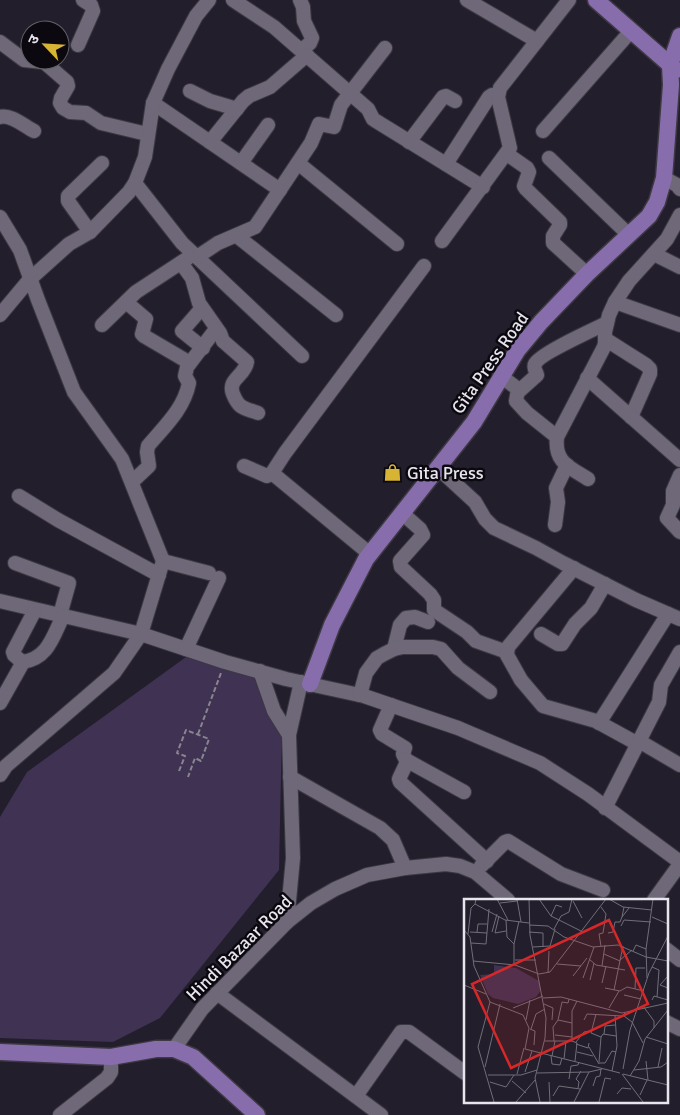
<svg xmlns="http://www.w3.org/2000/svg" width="680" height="1115" font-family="Signika,'Noto Sans Devanagari',sans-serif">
<rect width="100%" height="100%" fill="#231e2b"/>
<!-- green -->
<path fill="#3f3253" d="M186,657L255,676L282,727L279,870L160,1018L113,1042L0,1038V817L27,772Z"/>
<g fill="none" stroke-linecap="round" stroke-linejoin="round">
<defs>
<g id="minor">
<path d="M233,0L274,27L368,109L373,119L376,121L483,187"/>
<path d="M300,0L303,7L304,21L312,38L310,43L302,50"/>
<path d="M467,0L537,41"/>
<path d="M0,42L24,60L44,62L67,82L68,86L61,98L60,103L63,108L70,112L86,113L101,123L147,134"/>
<path d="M78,45L93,11L91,5L83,0"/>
<path d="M190,91L210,101L237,109"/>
<path d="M153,103L280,190"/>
<path d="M0,117C11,114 24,126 34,131"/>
<path d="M543,131L631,31"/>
<path d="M210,142L243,101L249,96L270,87L307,55"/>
<path d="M409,142L443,97L446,96L455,101"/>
<path d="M507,154L527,168L529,172L524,186L526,189L560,222V225L553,236V243L587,274"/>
<path d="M549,158L629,235"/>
<path d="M241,163L268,125"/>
<path d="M298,163L397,244"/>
<path d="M446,164L489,97L492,95H498"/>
<path d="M664,178L677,185L680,189"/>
<path d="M135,183L182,243L302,356"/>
<path d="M0,217L20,250L38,300L74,392L122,459L163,561L141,634L114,673L6,766L0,775"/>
<path d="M90,232L68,201V196L102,163"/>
<path d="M237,236L336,315"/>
<path d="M442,241L510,148L498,97L500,88L569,0"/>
<path d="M654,254L680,267"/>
<path d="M197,257L218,243L255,227L311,143L319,124L334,127L341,105L385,48"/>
<path d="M181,263L192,278L199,303L220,333L223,341L247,362C245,376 227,379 233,394C239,409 244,408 258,413"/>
<path d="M126,302L146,319L142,334L144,336L190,363"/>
<path d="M615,302L680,325"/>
<path d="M202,308L182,331L203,348"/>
<path d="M0,315L30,279L69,244L90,232L129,192L135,183L145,157L153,103L168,69L196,16L209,0"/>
<path d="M102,325L136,292L188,258"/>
<path d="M605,339L646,365L650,369V374L631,417"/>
<path d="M502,377L518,389L516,401L527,413L557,437"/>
<path d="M587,378L680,460"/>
<path d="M518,392L537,375C536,372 533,367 535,364C539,354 595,329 607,323"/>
<path d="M244,466L267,476L272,473L285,453L424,266"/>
<path d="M438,468L475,502L485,519L494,528L536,548L563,563L636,600L680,619"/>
<path d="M272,473L370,554"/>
<path d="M680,475L673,491V505L667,518L680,532"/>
<path d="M588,479C569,467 554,462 557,437L604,347L605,343V332L609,315L615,302L629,281L667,239L680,215"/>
<path d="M132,482L149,466L147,452L148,446C164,427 184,409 189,383L185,376L187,367L216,329"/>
<path d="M19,496L58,520L159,575"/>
<path d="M402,513L420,529L423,535L400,561L401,567L430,594L434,600V610L467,632L476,641L507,652"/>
<path d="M555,525L558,502L556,488L567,465"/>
<path d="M163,561L209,573"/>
<path d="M15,563L69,583L60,615"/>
<path d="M574,568L508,647L507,655L521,680L543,706L596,721L638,744"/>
<path d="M0,601L141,634L225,662L286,679L364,696L458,728L540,763L588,794L680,862"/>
<path d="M541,634L558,644H562L575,624L591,608L605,584"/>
<path d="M186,649L219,578"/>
<path d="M394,649L400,625L406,618L415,617L428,622"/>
<path d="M22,662C48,659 53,636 63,616"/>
<path d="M260,671L274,711L289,735"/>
<path d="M360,695L366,673L377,658L384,654L394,649L403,647H433L441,649L458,668L490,692"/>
<path d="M0,703L22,664V662L14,655L13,652L35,610"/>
<path d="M391,705L380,730L382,734L405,748L403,754L406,760V764L399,779L400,782L487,861"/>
<path d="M599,723L668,614"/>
<path d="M639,741L680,765"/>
<path d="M406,760L464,792"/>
<path d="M290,777L380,828L393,840L405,868"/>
<path d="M605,808L659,702L661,685L680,652"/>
<path d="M481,866L505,842L508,841L561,874L603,890"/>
<path d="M654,900L680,864"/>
<path d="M287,922L293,858L289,735L301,682"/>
<path d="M666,949L680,960"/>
<path d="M217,993L381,1115"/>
<path d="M666,1022L680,1029"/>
<path d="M174,1049L202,1009L287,922L311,903L335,889L367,875L405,868L446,864L460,866L475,872L508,900"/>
<path d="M356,1096L401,1032H409L465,1073"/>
<path d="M60,1115L107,1078L111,1072V1057"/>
</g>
<g id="major">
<path d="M596,0L676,70"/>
<path d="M310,684L332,625L366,559L474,422L517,351L541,322L587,274L649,216L657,202L664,178L671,85L670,65L680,36"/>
<path d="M0,1052L111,1057L156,1049H174L193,1057L257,1115"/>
</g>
</defs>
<!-- minor casing -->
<use href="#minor" stroke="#3c3943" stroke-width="16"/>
<!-- major casing -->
<use href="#major" stroke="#3c3943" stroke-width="19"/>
<!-- path -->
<g stroke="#898590" stroke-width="2" stroke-dasharray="5 2.5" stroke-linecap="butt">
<path d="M198,734L221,673"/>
<path d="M179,771L185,756L177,753L186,730L209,739L201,761L195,758L188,777"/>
</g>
<!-- minor -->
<use href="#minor" stroke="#6e6878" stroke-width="14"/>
<!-- major -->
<use href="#major" stroke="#886dad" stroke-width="16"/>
</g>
<!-- icons -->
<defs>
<symbol id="shop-bare" viewBox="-9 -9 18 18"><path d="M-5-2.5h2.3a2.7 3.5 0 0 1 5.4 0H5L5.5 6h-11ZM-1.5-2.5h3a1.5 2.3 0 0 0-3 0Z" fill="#d8b434" stroke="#0b090f" stroke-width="2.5" paint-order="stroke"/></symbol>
</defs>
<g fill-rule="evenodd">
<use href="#shop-bare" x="380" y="460" width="25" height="25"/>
</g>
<g text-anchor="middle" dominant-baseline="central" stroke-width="5" stroke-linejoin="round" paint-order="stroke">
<!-- street labels -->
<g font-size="18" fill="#e8e5ee" stroke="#0b090f">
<text transform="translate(490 363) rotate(-55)">Gita Press Road</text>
<text transform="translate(239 948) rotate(-45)">Hindi Bazaar Road</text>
</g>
<!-- poi labels -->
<g font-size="18" fill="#e8e5ee" stroke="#0b090f" text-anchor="start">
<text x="407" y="473">Gita Press</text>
</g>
</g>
<!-- overview -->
<g transform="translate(464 899)">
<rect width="204" height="204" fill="#231e2b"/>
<path d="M30,66L52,69L75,82L77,91L72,98L54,105L29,99L24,95L16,76L30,75Z" fill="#3f3253"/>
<path fill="none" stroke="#726e79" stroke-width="1" d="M12,0L11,5L41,21L65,24M33,0L44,21M53,0L57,23M65,0L66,36L82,119L81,139L71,179L76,203M75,0L87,17L119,33M145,0L159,8L188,11M109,2L118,19M36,4L53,2M160,8L158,18L165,9M35,17L31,34L42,32M87,17L92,6L98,8M188,18L204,25M42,21L43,38L50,45M65,26L84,27L100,38L129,48L154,46L182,58L204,62M157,27L160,21L187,23M90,30L97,17L105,13L108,0M0,31L6,38L10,67L26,103L14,148L30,203M6,33L23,34M13,33L14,25H23M28,33L33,15M65,33L79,34V48M144,34L149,33L151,23H156L158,18M4,35L7,9L11,5M7,44L22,45L25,10M137,47L135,35L139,34L142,15L137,8M69,48L86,47L91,30M169,52L172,46L182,50M140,55L156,62M125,60L132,66L161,71M51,61H72M156,61L168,51M9,62L51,66L75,75L86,73L142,0M93,65L117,67M50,66V45L55,22M138,67L141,46M188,68L195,71L193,98M84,74L85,52M109,77L123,59M204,77L196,86L204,89M119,79L130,48M183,79L182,50L189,0M126,81L130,64M138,84L142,67M0,86L22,95M141,89L156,92L163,88L180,92M171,90L172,69H181M150,91L159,47M160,96L177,100M79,99L97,98L158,114L204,104M188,101L190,97L204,101M26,103L59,116L65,129L61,150L156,174M80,105L89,109L88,121M179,107L190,122V129M49,109L79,97M145,109L155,92M132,115L127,134L137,138L139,135L152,137M160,117L168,123L179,144M62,121L66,101M94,121L98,103L104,104L105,100M120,121L123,115L158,117L161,114M66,130L71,132L70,146M67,130L72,115L81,110M140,135L141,127L151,126M91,136L108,138M182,138L204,145M81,142H108M90,142L89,128L94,121L108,124M112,143L120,133L127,132M112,145L124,149L125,144M125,148L135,165M113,153L129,157M87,157L88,165L96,166L98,159M88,157L91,142M100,160L102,142M111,162L113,144L108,142V112L113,102M182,162L184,181M135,163L137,138M135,164H141L148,152L152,153M21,168L36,105M194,168L198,149M159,170L166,131L185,74L204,37M170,171L197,168L204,163M148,172L153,147L151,116M61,173L68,152M73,174L125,173M53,175L60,149M158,175L179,203M159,175L204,186M24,176H57L73,171M166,177L175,162L181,140L204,111M105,180L107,167L114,166L115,163M48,182L62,194M26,183L42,188L50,176M85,183L86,203M129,187L132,178L136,177L137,170M114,189L115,183L112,180L117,172M153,195L158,189L167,190M176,196L183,181M89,197L95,187L116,190M52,203L71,181M110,203L125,173L138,170M135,203L141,179L147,180"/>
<path fill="#d62828" fill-opacity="0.15" stroke="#d62828" stroke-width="2.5" d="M145,21L184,105L47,169L8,85Z"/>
<rect width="204" height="204" fill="none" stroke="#e8e5ee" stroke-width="2.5"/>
</g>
<!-- north arrow -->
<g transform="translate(45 45) rotate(295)"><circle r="24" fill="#0b090f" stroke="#636168"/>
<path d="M0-4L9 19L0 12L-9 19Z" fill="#d8b434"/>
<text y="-8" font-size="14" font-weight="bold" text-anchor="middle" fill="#e8e5ee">उ</text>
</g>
</svg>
